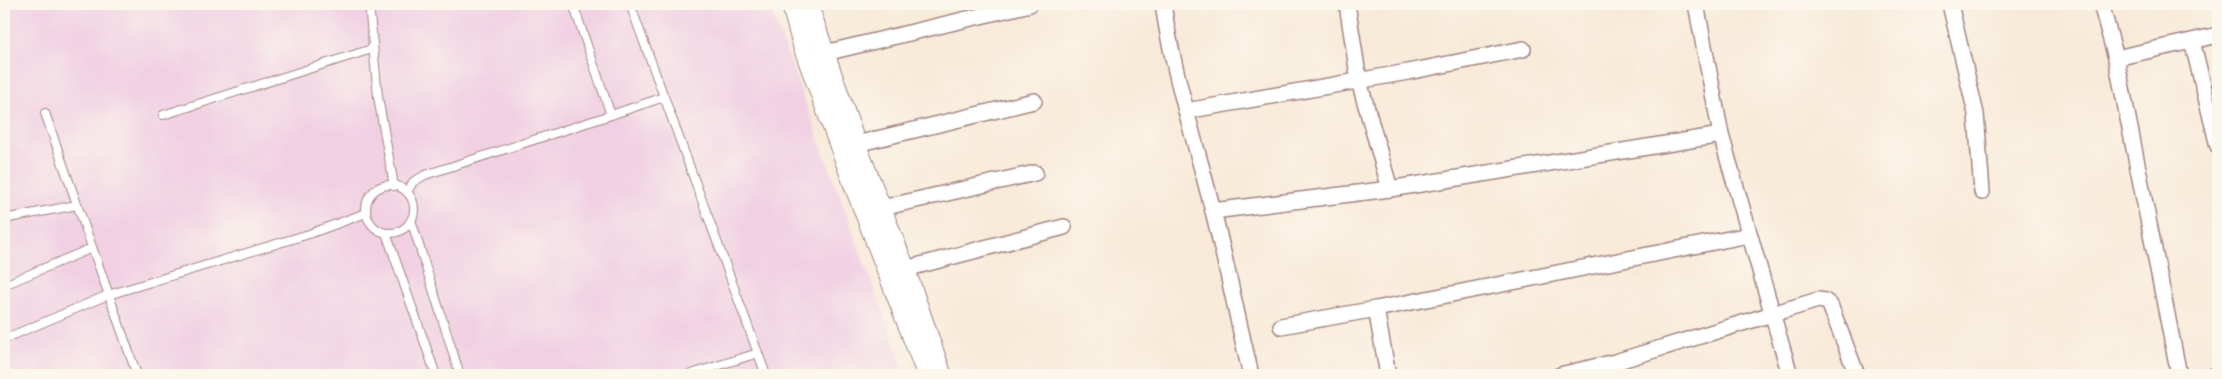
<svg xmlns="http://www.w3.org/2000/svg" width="2222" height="379" font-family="'Comic Neue',sans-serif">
<rect width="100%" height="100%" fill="#fbf7ec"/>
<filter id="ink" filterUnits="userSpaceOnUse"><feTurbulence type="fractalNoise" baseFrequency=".02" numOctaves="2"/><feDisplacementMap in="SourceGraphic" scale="10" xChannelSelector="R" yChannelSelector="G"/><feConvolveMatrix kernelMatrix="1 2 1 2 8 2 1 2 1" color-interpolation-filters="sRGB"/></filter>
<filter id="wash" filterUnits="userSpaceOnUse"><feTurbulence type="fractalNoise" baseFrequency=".0096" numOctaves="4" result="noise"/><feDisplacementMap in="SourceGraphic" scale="20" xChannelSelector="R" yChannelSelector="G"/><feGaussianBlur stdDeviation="1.12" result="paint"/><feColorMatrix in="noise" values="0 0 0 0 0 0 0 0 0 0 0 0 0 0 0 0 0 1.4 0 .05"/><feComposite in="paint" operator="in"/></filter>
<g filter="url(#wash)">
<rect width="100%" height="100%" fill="#f8ead8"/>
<!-- built -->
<path fill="#f1d0e3" d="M4,4H769L906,375H4Z"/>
</g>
<g filter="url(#ink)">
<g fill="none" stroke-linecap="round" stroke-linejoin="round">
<defs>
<g id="service">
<path d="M369,4L378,97L394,186"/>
<path d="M630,4L766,375"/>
<path d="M45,113L137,375"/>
<path d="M163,115L372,49"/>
<path d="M611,115L664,97"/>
<circle cx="390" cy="209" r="24"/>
<path d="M407,192L413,182L425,175L611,115L573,4"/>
<path d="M4,219L77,205"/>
<path d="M411,220L460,375"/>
<path d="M386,233L436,375"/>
<path d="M4,285L92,248"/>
<path d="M4,339L108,295L309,234L366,213"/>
<path d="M688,375L758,353"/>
</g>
<g id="minor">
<path d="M1163,4C1173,74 1196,143 1213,211C1227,266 1238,321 1251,375"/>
<path d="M1347,4L1359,81L1390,189"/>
<path d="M1696,4L1721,135L1790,375"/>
<path d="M1950,4L1976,114L1982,192"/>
<path d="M2101,4L2116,58L2179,375"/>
<path d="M2192,41L2218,146"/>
<path d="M825,53L1030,4"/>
<path d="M2116,58L2218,35"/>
<path d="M1186,111L1408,72L1523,49"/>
<path d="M856,144L1034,101"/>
<path d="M881,208L1035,173"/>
<path d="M1213,211L1390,189L1721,135"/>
<path d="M894,272L1064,227"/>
<path d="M1281,326L1376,309"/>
<path d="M1388,375L1376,309L1749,235"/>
<path d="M1560,375L1615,362L1818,300L1825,301L1830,305L1857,375"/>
<path d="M2215,375H2218"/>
</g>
<g id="tertiary">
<path d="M791,4L803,47L853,183L927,375"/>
<path d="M808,4L856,144L905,268L942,375"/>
</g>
</defs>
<!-- service casing -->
<use href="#service" stroke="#a18482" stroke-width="10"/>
<!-- minor casing -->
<use href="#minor" stroke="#a18482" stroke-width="18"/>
<!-- tertiary casing -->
<use href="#tertiary" stroke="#a18482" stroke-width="21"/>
<!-- service -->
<use href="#service" stroke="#fff" stroke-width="8"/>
<!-- minor -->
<use href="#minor" stroke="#fff" stroke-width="15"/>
<!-- tertiary -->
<use href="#tertiary" stroke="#fff" stroke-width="19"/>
</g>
</g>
<!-- margin -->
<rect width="2222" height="379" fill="none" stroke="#fbf7ec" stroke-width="20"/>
</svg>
